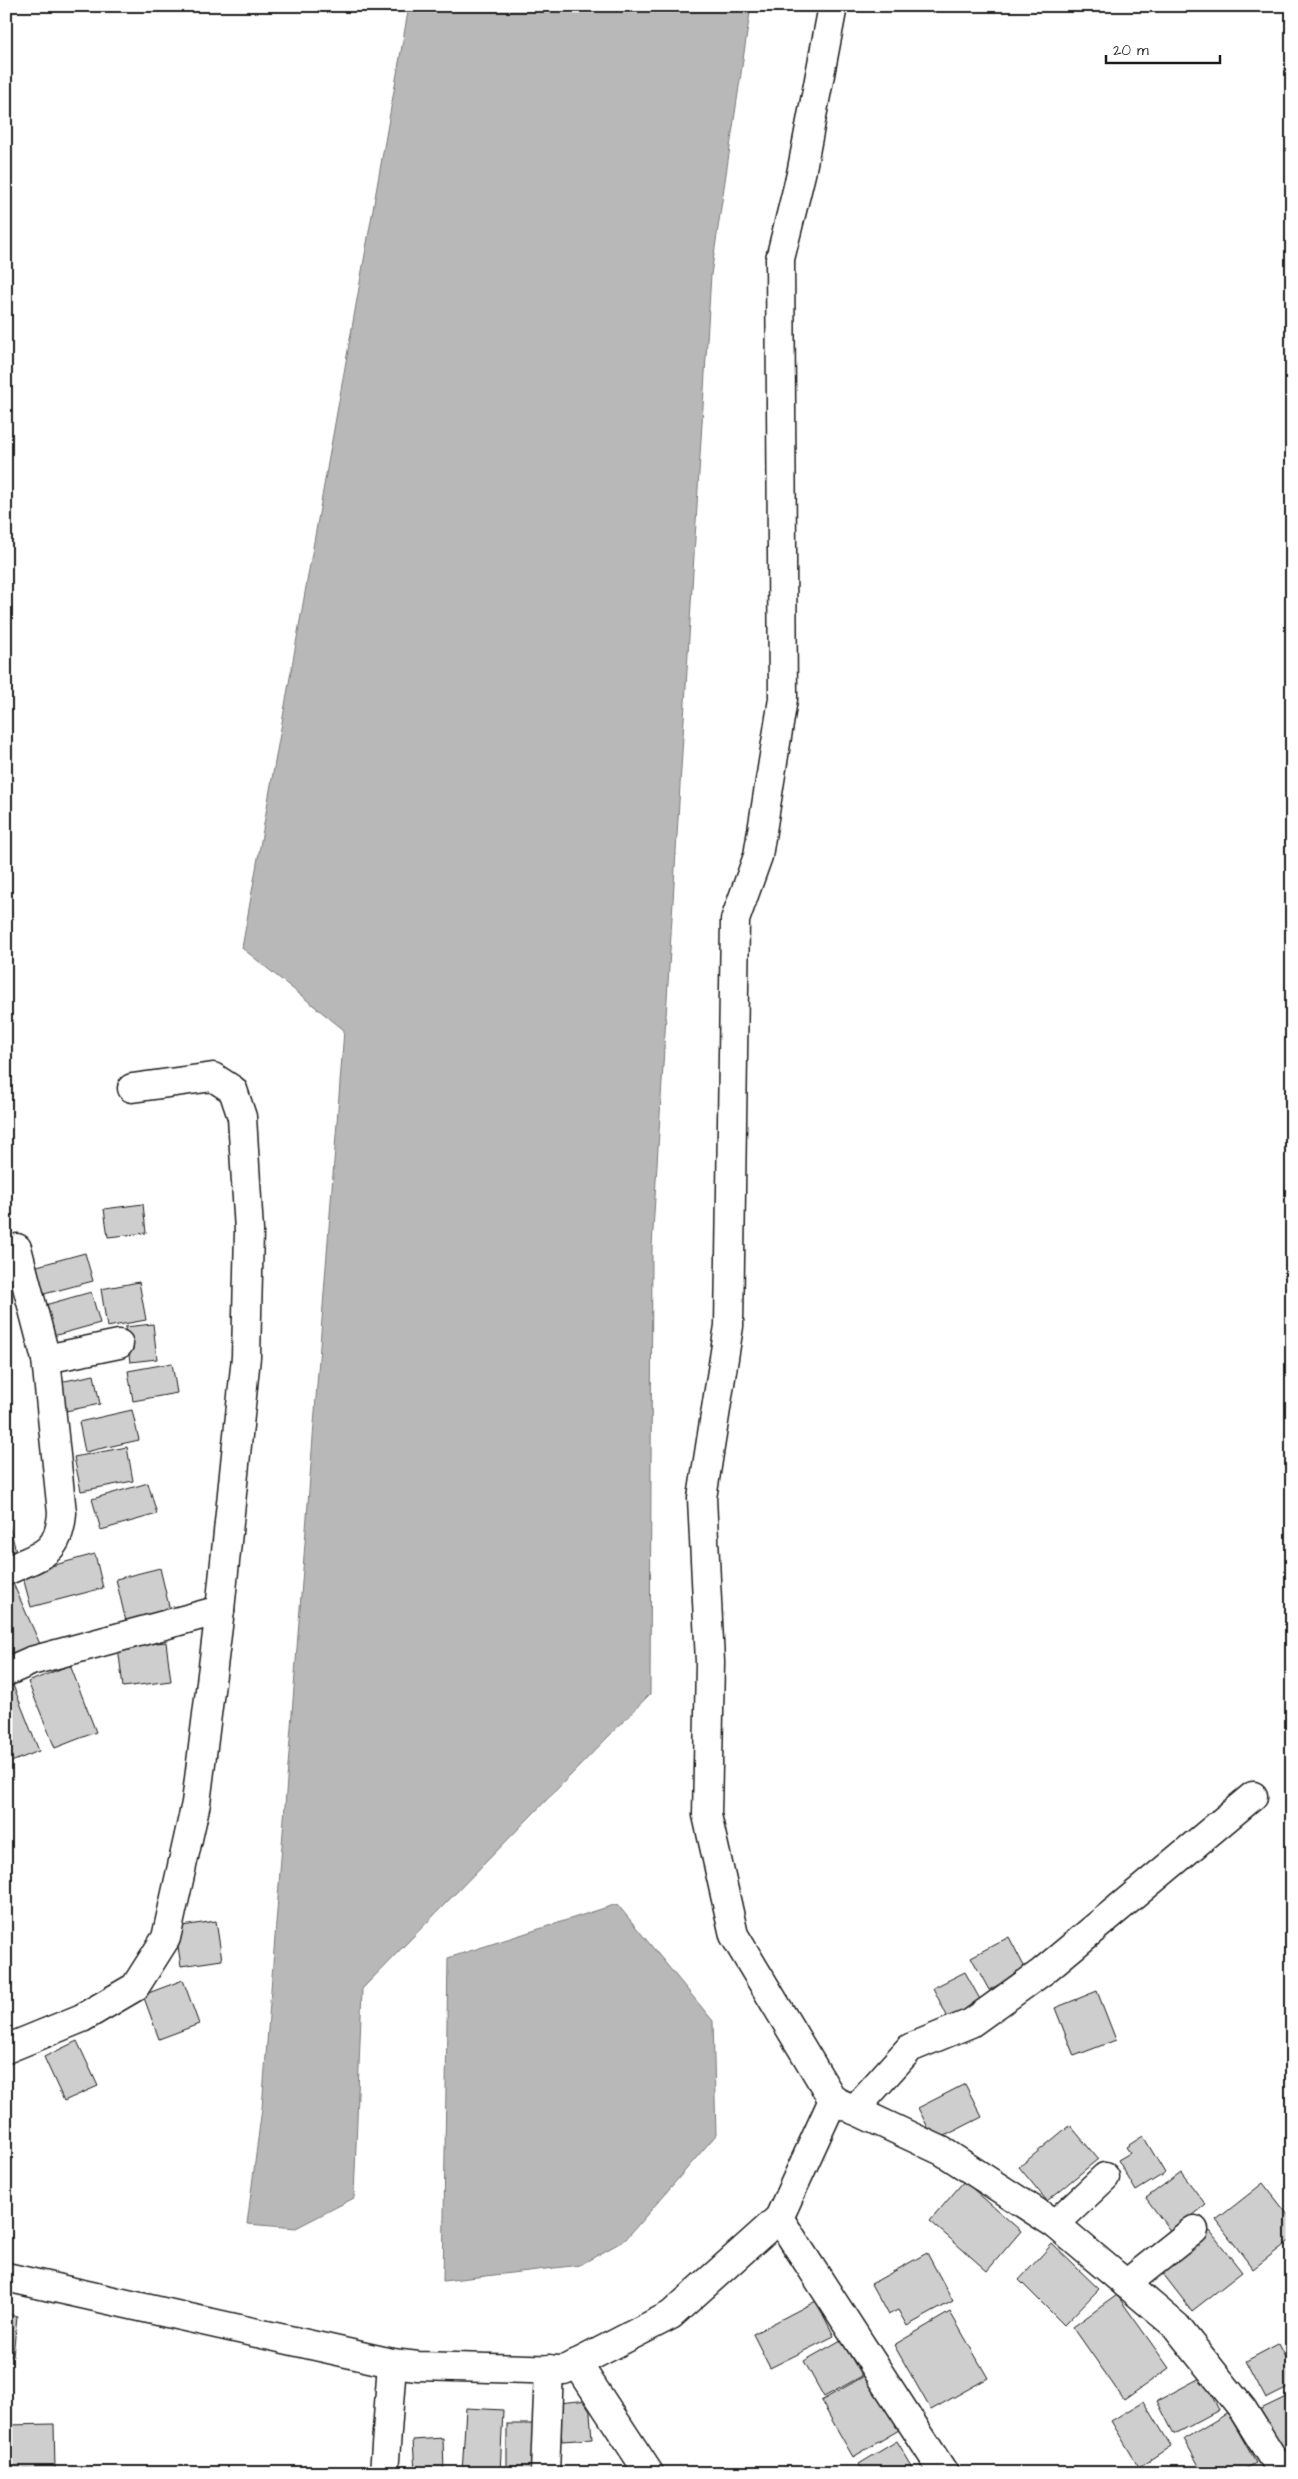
<svg xmlns="http://www.w3.org/2000/svg" width="1298" height="2479" font-family="'Architects Daughter',sans-serif">
<rect width="100%" height="100%" fill="#fff"/>
<filter id="ink" filterUnits="userSpaceOnUse"><feTurbulence type="fractalNoise" baseFrequency=".02" numOctaves="2"/><feDisplacementMap in="SourceGraphic" scale="10" xChannelSelector="R" yChannelSelector="G"/><feConvolveMatrix kernelMatrix="1 2 1 2 8 2 1 2 1" color-interpolation-filters="sRGB"/></filter>
<g filter="url(#ink)">
<!-- water -->
<g fill="#b8b8b8" stroke="#7a7a7a">
<path d="M409,6H751L711,275L652,1247L650,1694L362,1989L354,2198L296,2228L247,2224L262,2108L344,1030L242,948Z"/>
<path d="M617,1904L713,2021L716,2135L625,2240L580,2265L443,2281L448,1958Z"/>
</g>
<!-- building -->
<g fill="#cecece" stroke="#1c1c1c">
<path d="M143,1204L146,1233L108,1237L104,1209Z"/>
<path d="M85,1253L93,1281L33,1297L26,1269Z"/>
<path d="M139,1282L146,1320L107,1327L101,1289Z"/>
<path d="M91,1292L100,1323L53,1336L45,1305Z"/>
<path d="M153,1324L157,1359L130,1362L125,1327Z"/>
<path d="M172,1363L177,1393L133,1401L128,1371Z"/>
<path d="M94,1375L100,1404L56,1413L50,1384Z"/>
<path d="M132,1410L139,1440L85,1452L79,1422Z"/>
<path d="M127,1447L133,1481L81,1491L74,1457Z"/>
<path d="M148,1483L157,1514L101,1530L92,1499Z"/>
<path d="M6,1514L16,1551L6,1554Z"/>
<path d="M95,1554L103,1588L31,1607L22,1574Z"/>
<path d="M160,1568L171,1615L127,1626L116,1579Z"/>
<path d="M12,1581L40,1644L6,1659V1584Z"/>
<path d="M166,1642L171,1681L123,1687L118,1647Z"/>
<path d="M70,1665L96,1732L55,1748L28,1682Z"/>
<path d="M11,1680L39,1751L6,1764V1681Z"/>
<path d="M216,1921L222,1960L181,1966L175,1927Z"/>
<path d="M1009,1937L1026,1970L989,1990L971,1957Z"/>
<path d="M965,1972L982,2003L949,2020L933,1988Z"/>
<path d="M183,1980L199,2024L159,2039L143,1995Z"/>
<path d="M1097,1991L1116,2040L1074,2056L1055,2008Z"/>
<path d="M77,2041L98,2086L64,2101L44,2057Z"/>
<path d="M965,2084L982,2117L935,2141L918,2108Z"/>
<path d="M1070,2125L1098,2159L1047,2201L1019,2167Z"/>
<path d="M1143,2136L1165,2173L1136,2191L1118,2160L1130,2153L1126,2147Z"/>
<path d="M1181,2172L1206,2205L1171,2232L1146,2198Z"/>
<path d="M964,2181L1021,2231L987,2271L930,2221Z"/>
<path d="M1263,2183L1292,2220V2239L1253,2269L1216,2220Z"/>
<path d="M1210,2231L1242,2272L1192,2311L1160,2270Z"/>
<path d="M1052,2244L1099,2289L1064,2325L1019,2280Z"/>
<path d="M927,2253L953,2301L907,2326L898,2310L888,2315L871,2284Z"/>
<path d="M1117,2295L1169,2368L1124,2400L1073,2327Z"/>
<path d="M816,2301L834,2336L770,2368L753,2334Z"/>
<path d="M950,2312L988,2378L931,2410L894,2345Z"/>
<path d="M6,2314L17,2316L13,2356H6Z"/>
<path d="M841,2340L862,2376L824,2397L804,2361Z"/>
<path d="M1278,2344L1292,2371V2386L1266,2399L1246,2361Z"/>
<path d="M6,2367L8,2368L6,2393Z"/>
<path d="M866,2375L899,2430L853,2457L821,2401Z"/>
<path d="M1202,2377L1219,2410L1174,2434L1157,2401Z"/>
<path d="M1292,2394V2449L1281,2454L1259,2410Z"/>
<path d="M589,2400L592,2439L562,2441L558,2403Z"/>
<path d="M1144,2401L1171,2446L1139,2467L1111,2421Z"/>
<path d="M466,2408L503,2410L500,2473H462Z"/>
<path d="M1228,2413L1256,2463L1238,2473H1203L1184,2439Z"/>
<path d="M54,2424L55,2469L8,2470L7,2425Z"/>
<rect x="507" y="2424" width="31" height="49"/>
<path d="M443,2438L444,2473H415L413,2440Z"/>
<path d="M897,2441L916,2473H864L859,2464Z"/>
</g>
<g fill="none" stroke-linecap="round" stroke-linejoin="round">
<defs>
<g id="street">
<path d="M132,1088L213,1077L233,1090L242,1117L249,1231L246,1357L220,1610"/>
<path d="M17,1248L46,1359"/>
<path d="M6,1571C40,1555 59,1555 62,1513L46,1359L119,1344"/>
<path d="M6,1672L31,1661L220,1610L196,1803L166,1938L135,1987L82,2018L6,2049"/>
<path d="M833,2100L942,2151L1055,2224L1176,2326L1243,2410L1282,2473"/>
<path d="M854,2110L910,2048L971,2023L1042,1972L1253,1796"/>
<path d="M779,2218L944,2473"/>
<path d="M1055,2224L1105,2177"/>
<path d="M6,2277L392,2363L418,2366L564,2370L671,2315L779,2218L833,2100L734,1935L707,1815L710,1662L702,1498L729,1326L735,920L758,856L783,699L780,259L801,174L833,6"/>
<path d="M1126,2284L1194,2230"/>
<path d="M577,2363L649,2473"/>
<path d="M384,2473L392,2363"/>
<path d="M545,2473L549,2369"/>
</g>
</defs>
<!-- street casing -->
<use href="#street" stroke="#1c1c1c" stroke-width="31"/>
<!-- street -->
<use href="#street" stroke="#fff" stroke-width="28"/>
</g>
</g>
<!-- margin -->
<rect width="1298" height="2479" fill="none" stroke="#fff" stroke-width="25"/>
<rect x="12" y="12" width="1273" height="2454" fill="none" stroke="#1c1c1c" stroke-width="2" filter="url(#ink)"/>
<!-- scale -->
<path d="M1106 55v8h114v-8" fill="none" stroke="#1c1c1c" stroke-width="2.5"/>
<text x="1113" y="55" font-size="15" fill="#1c1c1c" stroke="#ffffff" stroke-width="4" paint-order="stroke">20 m</text>
</svg>
